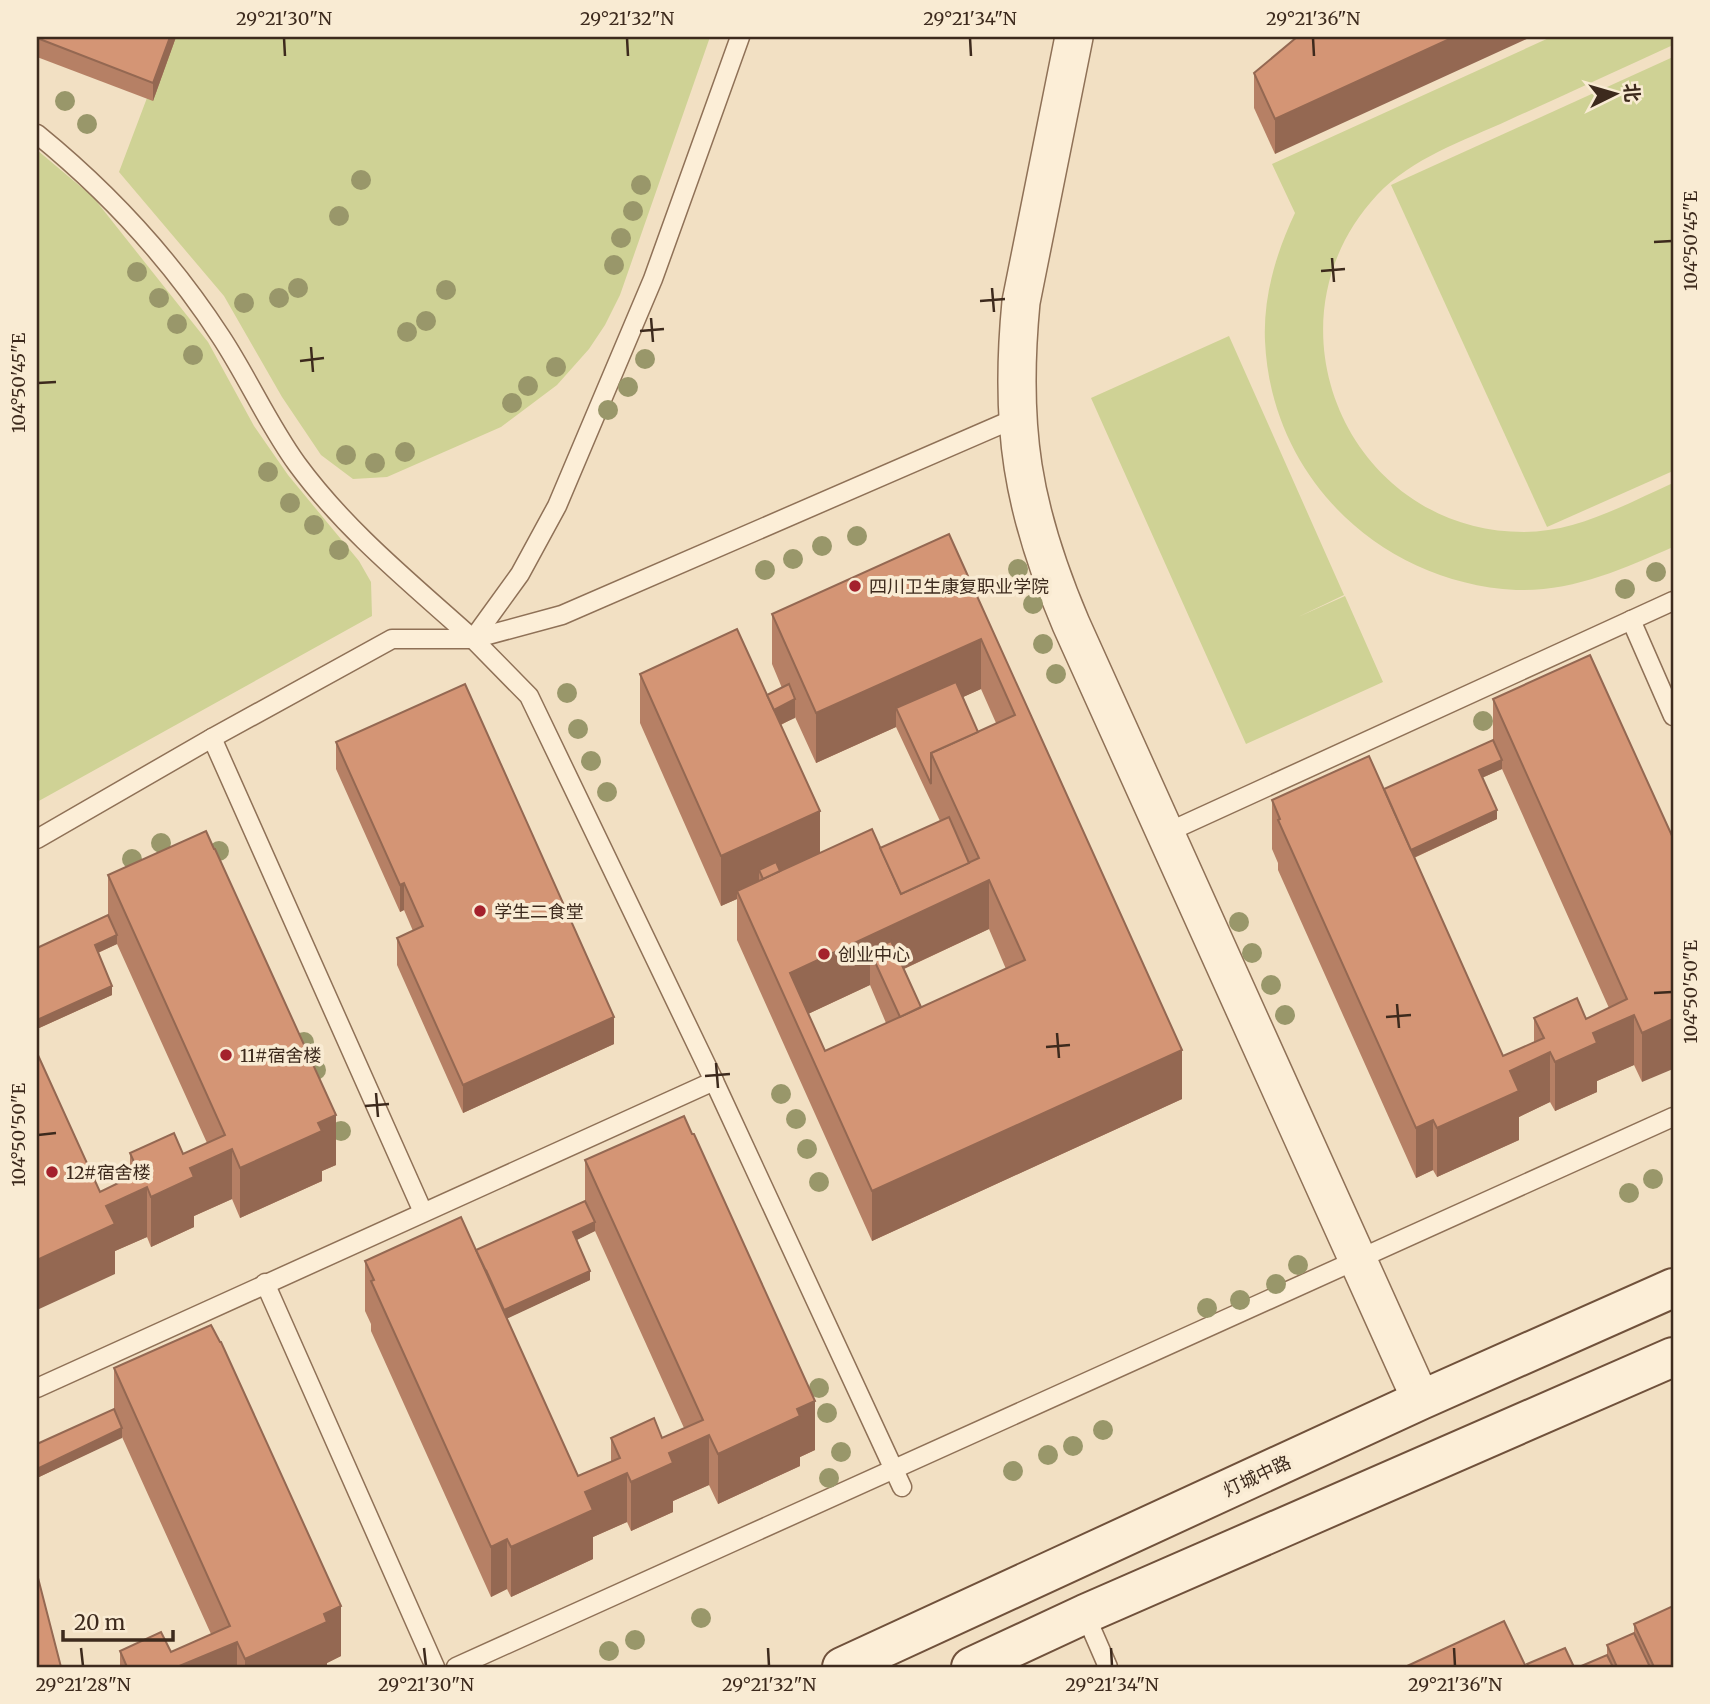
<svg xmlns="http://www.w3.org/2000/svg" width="1710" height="1704" font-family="Merriweather,'Noto Sans SC',serif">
<rect width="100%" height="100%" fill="#f2e0c3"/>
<!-- green -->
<g fill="#cfd295">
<path d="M170,37H710L620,295L605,325L589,349L557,385L501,427L387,477L353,479L321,455L282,397L224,296L119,172Z"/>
<path d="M1551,37H1673V45C1619,70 1564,95 1509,120C1463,141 1412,158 1377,195C1258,323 1349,532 1524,532C1577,532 1626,504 1673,483V547C1623,569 1572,592 1516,590C1381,583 1271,478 1265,341C1263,297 1276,253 1295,213L1272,164Z"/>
<path d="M1673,57V471L1547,527L1391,185Z"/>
<path d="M37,150L93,197L208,342L254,426L288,475L359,561L371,582L372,616L37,802Z"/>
<path d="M1229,336L1344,595L1298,617L1345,596L1383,682L1246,744L1091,398Z"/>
</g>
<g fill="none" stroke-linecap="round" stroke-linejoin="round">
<defs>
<g id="service">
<path d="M37,134C107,191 171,260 221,337C248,378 268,424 297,464C346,531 412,584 473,639L520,574L557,506L653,279L740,37"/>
<path d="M1631,620L1673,716"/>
<path d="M473,639L529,696L714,1081"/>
<path d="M212,738L423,1212"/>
<path d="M1166,833L1673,601"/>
<path d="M37,839L212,738L392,639H473L562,615L1016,418"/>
<path d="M265,1283L435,1667"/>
<path d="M37,1388L714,1081L902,1487"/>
<path d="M1085,1614L1108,1667"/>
<path d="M456,1667L1673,1117"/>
</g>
<path id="minor" d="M1074,37L1021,302C1009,427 1022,509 1071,624L1421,1400"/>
<g id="secondary">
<path d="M842,1667L1421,1400L1673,1288"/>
<path d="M971,1667L1085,1614L1673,1357"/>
</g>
</defs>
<!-- service casing -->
<use href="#service" stroke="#8f7157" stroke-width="21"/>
<!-- minor casing -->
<use href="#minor" stroke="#8f7157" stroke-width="40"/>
<!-- secondary casing -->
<use href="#secondary" stroke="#70513b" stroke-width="42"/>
<!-- service -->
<use href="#service" stroke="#fceed7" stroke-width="18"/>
<!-- minor -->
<use href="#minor" stroke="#fceed7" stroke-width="37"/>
<!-- secondary -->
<use href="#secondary" stroke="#fceed7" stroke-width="38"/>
</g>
<!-- trees -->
<g fill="#99976a">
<circle cx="65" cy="101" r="10"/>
<circle cx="87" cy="124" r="10"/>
<circle cx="361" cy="180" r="10"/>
<circle cx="641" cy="185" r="10"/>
<circle cx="633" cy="211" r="10"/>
<circle cx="339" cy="216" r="10"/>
<circle cx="621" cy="238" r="10"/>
<circle cx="614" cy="265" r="10"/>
<circle cx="137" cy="272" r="10"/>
<circle cx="298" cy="288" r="10"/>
<circle cx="446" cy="290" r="10"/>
<circle cx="159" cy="298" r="10"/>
<circle cx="279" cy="298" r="10"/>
<circle cx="244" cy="303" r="10"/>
<circle cx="426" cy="321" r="10"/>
<circle cx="177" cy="324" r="10"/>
<circle cx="407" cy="332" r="10"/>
<circle cx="193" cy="355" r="10"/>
<circle cx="645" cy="359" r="10"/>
<circle cx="556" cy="367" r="10"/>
<circle cx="528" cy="386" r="10"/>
<circle cx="628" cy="387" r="10"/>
<circle cx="512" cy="403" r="10"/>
<circle cx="608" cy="410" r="10"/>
<circle cx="405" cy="452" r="10"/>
<circle cx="346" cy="455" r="10"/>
<circle cx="375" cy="463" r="10"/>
<circle cx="268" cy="472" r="10"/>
<circle cx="290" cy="503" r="10"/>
<circle cx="314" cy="525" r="10"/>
<circle cx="857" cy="536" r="10"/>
<circle cx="822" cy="546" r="10"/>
<circle cx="339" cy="550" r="10"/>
<circle cx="793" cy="559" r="10"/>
<circle cx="1018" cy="569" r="10"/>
<circle cx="765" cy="570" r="10"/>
<circle cx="1656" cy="572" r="10"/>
<circle cx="1625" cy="589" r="10"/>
<circle cx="1033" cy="604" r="10"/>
<circle cx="1043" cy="644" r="10"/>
<circle cx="1056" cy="674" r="10"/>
<circle cx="567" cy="693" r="10"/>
<circle cx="1483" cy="721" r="10"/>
<circle cx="578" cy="729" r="10"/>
<circle cx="591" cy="761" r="10"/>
<circle cx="607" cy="792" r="10"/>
<circle cx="161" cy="843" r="10"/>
<circle cx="219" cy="851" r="10"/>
<circle cx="132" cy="859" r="10"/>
<circle cx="1239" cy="922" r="10"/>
<circle cx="1252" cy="953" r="10"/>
<circle cx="1271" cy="985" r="10"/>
<circle cx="1285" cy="1015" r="10"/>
<circle cx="304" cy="1042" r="10"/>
<circle cx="316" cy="1070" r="10"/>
<circle cx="781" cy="1094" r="10"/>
<circle cx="796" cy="1119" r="10"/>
<circle cx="341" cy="1131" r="10"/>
<circle cx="807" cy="1149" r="10"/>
<circle cx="1653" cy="1179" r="10"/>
<circle cx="819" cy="1182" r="10"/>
<circle cx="1629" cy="1193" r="10"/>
<circle cx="1298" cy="1265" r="10"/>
<circle cx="1276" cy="1284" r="10"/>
<circle cx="1240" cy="1300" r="10"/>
<circle cx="1207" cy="1308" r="10"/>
<circle cx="819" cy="1388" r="10"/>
<circle cx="827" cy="1413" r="10"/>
<circle cx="1103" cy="1430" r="10"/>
<circle cx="1073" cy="1446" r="10"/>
<circle cx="841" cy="1452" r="10"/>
<circle cx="1048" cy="1455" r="10"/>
<circle cx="1013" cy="1471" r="10"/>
<circle cx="829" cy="1478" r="10"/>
<circle cx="701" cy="1618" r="10"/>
<circle cx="635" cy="1640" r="10"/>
<circle cx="609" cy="1651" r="10"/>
</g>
<!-- wall -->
<g fill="#b68065" fill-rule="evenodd">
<path d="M37,37H176L153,101L37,57Z"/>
<path d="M1297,37L1275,154L1254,108V73Z"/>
<path d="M949,534L1182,1099L872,1241L737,940V899L721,906L640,723V674L767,695L782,688L772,664V614ZM981,689L996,723L978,732L963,697ZM795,717L816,763L896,727L940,821L880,848L820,853L781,725ZM989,929L1006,969L921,1007L904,969ZM870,985L886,1023L825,1051L808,1014Z"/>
<path d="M1493,699L1673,838L1642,1082L1634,1065L1597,1081V1092L1555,1111L1550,1102L1519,1117V1140L1437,1177L1433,1170L1416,1178L1278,870V863L1272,849V800L1384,789L1493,740ZM1502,769L1609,1008L1586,1019L1534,1018V1042L1503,1056L1414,858L1497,819L1482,778Z"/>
<path d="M336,742L614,1044L463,1113L397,965V938L413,931L404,910L400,912L336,769Z"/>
<path d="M108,875L336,1165L322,1171V1181L240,1218L232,1199L194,1216V1227L151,1247L147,1237L115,1251V1274L100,1192L130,1177V1153L183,1154L207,1143L117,944L98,953L112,995L37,1029L108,915Z"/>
<path d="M585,1160L815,1450L800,1457V1466L718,1504L709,1485L673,1501V1512L631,1531L627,1522L593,1537V1559L511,1597L507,1589L491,1597L371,1331V1324L365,1311V1261L476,1250L585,1201ZM595,1231L684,1428L662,1438H611V1462L578,1476L507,1318L590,1280L576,1240Z"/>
<path d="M114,1368L341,1656L327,1663V1667H120V1651L171,1652L211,1634L122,1437L37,1478V1444L114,1409Z"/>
<path d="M1634,1624L1673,1667H1579L1607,1655V1645L1634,1633Z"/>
</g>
<!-- shaded-wall -->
<g fill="#946852">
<path d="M170,37H176L153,101V83Z"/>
<path d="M1454,37H1531L1275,154V119Z"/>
<path d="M981,639V689L903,724L896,708V727L816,763V713Z"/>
<path d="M795,699V718L762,733V715Z"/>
<path d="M1502,760V769L1479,779V770Z"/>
<path d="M1497,810V819L1411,859V850Z"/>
<path d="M820,811V861L766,885L759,870V889L737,891V899L721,906V856Z"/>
<path d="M989,880V929L882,979L870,951V985L795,1020L790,973Z"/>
<path d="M404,883V910L400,912V885Z"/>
<path d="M117,935V944L95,954V945Z"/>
<path d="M112,986V995L37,1029V1020Z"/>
<path d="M1634,1015V1065L1597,1081V1092L1555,1111V1062L1593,1033Z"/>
<path d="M614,1017V1044L463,1113V1085Z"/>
<path d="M1673,1019V1069L1642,1082V1033Z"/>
<path d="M1182,1050V1099L872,1241V1191Z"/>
<path d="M1550,1052V1102L1519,1117V1140L1437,1177V1128L1510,1071Z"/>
<path d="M336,1115V1165L322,1171V1181L240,1218V1168L318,1123Z"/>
<path d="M1433,1120V1170L1416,1178V1128Z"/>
<path d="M232,1149V1199L194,1216V1227L151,1247V1197L190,1168Z"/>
<path d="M147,1187V1237L115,1251V1274L37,1310V1260L106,1206Z"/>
<path d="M595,1222V1231L573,1242V1232Z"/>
<path d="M590,1271V1280L504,1320V1310Z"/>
<path d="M815,1401V1450L800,1457V1466L718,1504V1454L797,1409Z"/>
<path d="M122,1428V1438L37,1478V1469Z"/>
<path d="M709,1435V1485L673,1501V1512L631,1531V1482L669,1453Z"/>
<path d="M627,1473V1522L593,1537V1559L511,1597V1547L585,1492Z"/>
<path d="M507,1539V1589L491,1597V1547Z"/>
<path d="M341,1606V1656L327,1663V1667H245V1659L324,1614Z"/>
<path d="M237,1642V1667H177Z"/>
</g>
<!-- building -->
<g fill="#d49575" stroke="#946852" stroke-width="2" fill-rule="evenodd">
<path d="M37,37H170L153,83L37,38Z"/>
<path d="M1297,37H1454L1275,119L1254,73Z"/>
<path d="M949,534L1182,1050L872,1191L737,891L872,829L901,894L979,858L931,753L1015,715L981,639L816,713L772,614ZM989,880L1025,960L825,1051L790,973Z"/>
<path d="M737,629L820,811L721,856L640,674Z"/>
<path d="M1590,655L1673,838V1019L1642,1033L1634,1015L1593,1033L1597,1043L1555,1062L1550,1052L1510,1071L1519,1091L1437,1128L1433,1120L1416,1128L1278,820L1280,819L1272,800L1369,756L1503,1056L1544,1038L1534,1018L1577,998L1586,1019L1627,999L1493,699Z"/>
<path d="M956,682L978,732L931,753V784L896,708Z"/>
<path d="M465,684L614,1017L463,1085L397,938L423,926L404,883L400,885L336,742Z"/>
<path d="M789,684L795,699L774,710L767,695Z"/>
<path d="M1493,740L1502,760L1479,770L1497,810L1411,850L1384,789Z"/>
<path d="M949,817L969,863L901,894L880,848Z"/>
<path d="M206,831L214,849H215L336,1115L318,1123L322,1131L240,1168L232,1149L190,1168L194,1177L151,1197L147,1187L106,1206L115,1224L37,1260V1053L100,1192L139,1173L130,1153L174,1133L183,1154L225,1135L108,875Z"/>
<path d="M776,862L780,871L763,879L759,870Z"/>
<path d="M108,915L117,935L95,945L112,986L37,1020V948Z"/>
<path d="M891,941L921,1007L900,1017L870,951Z"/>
<path d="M684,1116L692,1134H694L815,1401L797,1409L800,1416L718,1454L709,1435L669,1453L673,1463L631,1482L627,1473L585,1492L593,1510L511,1547L507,1539L491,1547L371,1281L374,1280L365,1261L461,1217L578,1476L620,1458L611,1438L654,1418L662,1438L703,1420L585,1160Z"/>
<path d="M585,1201L595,1222L573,1232L590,1271L504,1310L486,1270V1271L476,1250Z"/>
<path d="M211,1325L220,1342H221L341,1606L324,1614L327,1622L245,1659L237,1642L177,1667H127L120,1651L161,1632L171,1652L230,1626L114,1368Z"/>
<path d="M114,1409L122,1428L37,1469V1444Z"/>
<path d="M37,1574L61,1667H37Z"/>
<path d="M1673,1606V1667H1654L1634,1624Z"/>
<path d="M1504,1621L1526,1667H1405Z"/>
<path d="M1634,1633L1650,1667H1617L1607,1645Z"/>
<path d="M1565,1648L1574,1667H1529L1527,1664Z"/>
<path d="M1607,1655L1613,1667H1579Z"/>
</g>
<!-- ticks -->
<path fill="none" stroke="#3d2a1d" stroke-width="2.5" d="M284,38L285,56M627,38L628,56M970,38L971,56M1313,38L1314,56M1654,242L1672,241M1332,258L1334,282M1321,271L1345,269M992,288L994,312M980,301L1005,299M651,318L653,342M640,331L664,329M311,347L313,372M300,361L324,358M38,383L56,382M1654,993L1672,992M1397,1004L1399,1028M1386,1017L1411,1015M1057,1033L1059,1058M1046,1047L1070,1045M716,1063L718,1088M705,1076L730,1074M376,1093L378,1117M365,1106L389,1104M38,1135L56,1133M81,1648L83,1666M424,1648L426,1666M768,1648L769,1666M1111,1648L1112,1666M1454,1648L1455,1666"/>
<!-- markers -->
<g fill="#a4212c" stroke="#f9ebd3" stroke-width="2.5">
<circle cx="855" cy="586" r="7"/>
<circle cx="480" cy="911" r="7"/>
<circle cx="824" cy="954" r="7"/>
<circle cx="226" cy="1055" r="7"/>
<circle cx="52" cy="1172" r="7"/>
</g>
<g text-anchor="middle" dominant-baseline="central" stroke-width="7" stroke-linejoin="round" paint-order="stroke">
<!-- poi labels -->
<g font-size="18" fill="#3d2a1d" stroke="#f9ebd3" text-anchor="start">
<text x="869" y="586">四川卫生康复职业学院</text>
<text x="494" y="911">学生二食堂</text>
<text x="838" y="954">创业中心</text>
<text x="240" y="1055">11#宿舍楼</text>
<text x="66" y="1172">12#宿舍楼</text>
</g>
<!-- street labels -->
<g font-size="18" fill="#3d2a1d" stroke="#f9ebd3">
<text transform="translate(1257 1476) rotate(-25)">灯城中路</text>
</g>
</g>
<!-- border -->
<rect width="1710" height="1704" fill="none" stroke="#f9ebd3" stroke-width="77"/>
<!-- north arrow -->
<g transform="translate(1615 94) rotate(85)" stroke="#f9ebd3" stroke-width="5" paint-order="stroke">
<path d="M0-5L12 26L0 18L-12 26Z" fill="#3d2a1d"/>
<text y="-10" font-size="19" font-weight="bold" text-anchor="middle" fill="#3d2a1d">北</text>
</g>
<!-- scale -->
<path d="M63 1630v10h110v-10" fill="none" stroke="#3d2a1d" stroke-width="3.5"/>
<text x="74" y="1630" font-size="21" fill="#3d2a1d" stroke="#f9ebd3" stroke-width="5" paint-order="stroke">20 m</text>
<rect x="38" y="38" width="1634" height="1628" fill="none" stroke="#3d2a1d" stroke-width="2.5"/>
<g font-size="18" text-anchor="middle" fill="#3d2a1d">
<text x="284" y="25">29°21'30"N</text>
<text x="627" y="25">29°21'32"N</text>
<text x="970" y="25">29°21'34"N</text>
<text x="1313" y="25">29°21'36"N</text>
<text transform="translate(1691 241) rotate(-90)" y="6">104°50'45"E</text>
<text transform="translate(19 383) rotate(-90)" y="6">104°50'45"E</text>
<text transform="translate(1691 992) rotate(-90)" y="6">104°50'50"E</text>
<text transform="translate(19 1135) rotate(-90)" y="6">104°50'50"E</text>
<text x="83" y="1691">29°21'28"N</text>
<text x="426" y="1691">29°21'30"N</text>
<text x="769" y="1691">29°21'32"N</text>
<text x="1112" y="1691">29°21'34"N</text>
<text x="1455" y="1691">29°21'36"N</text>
</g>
</svg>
